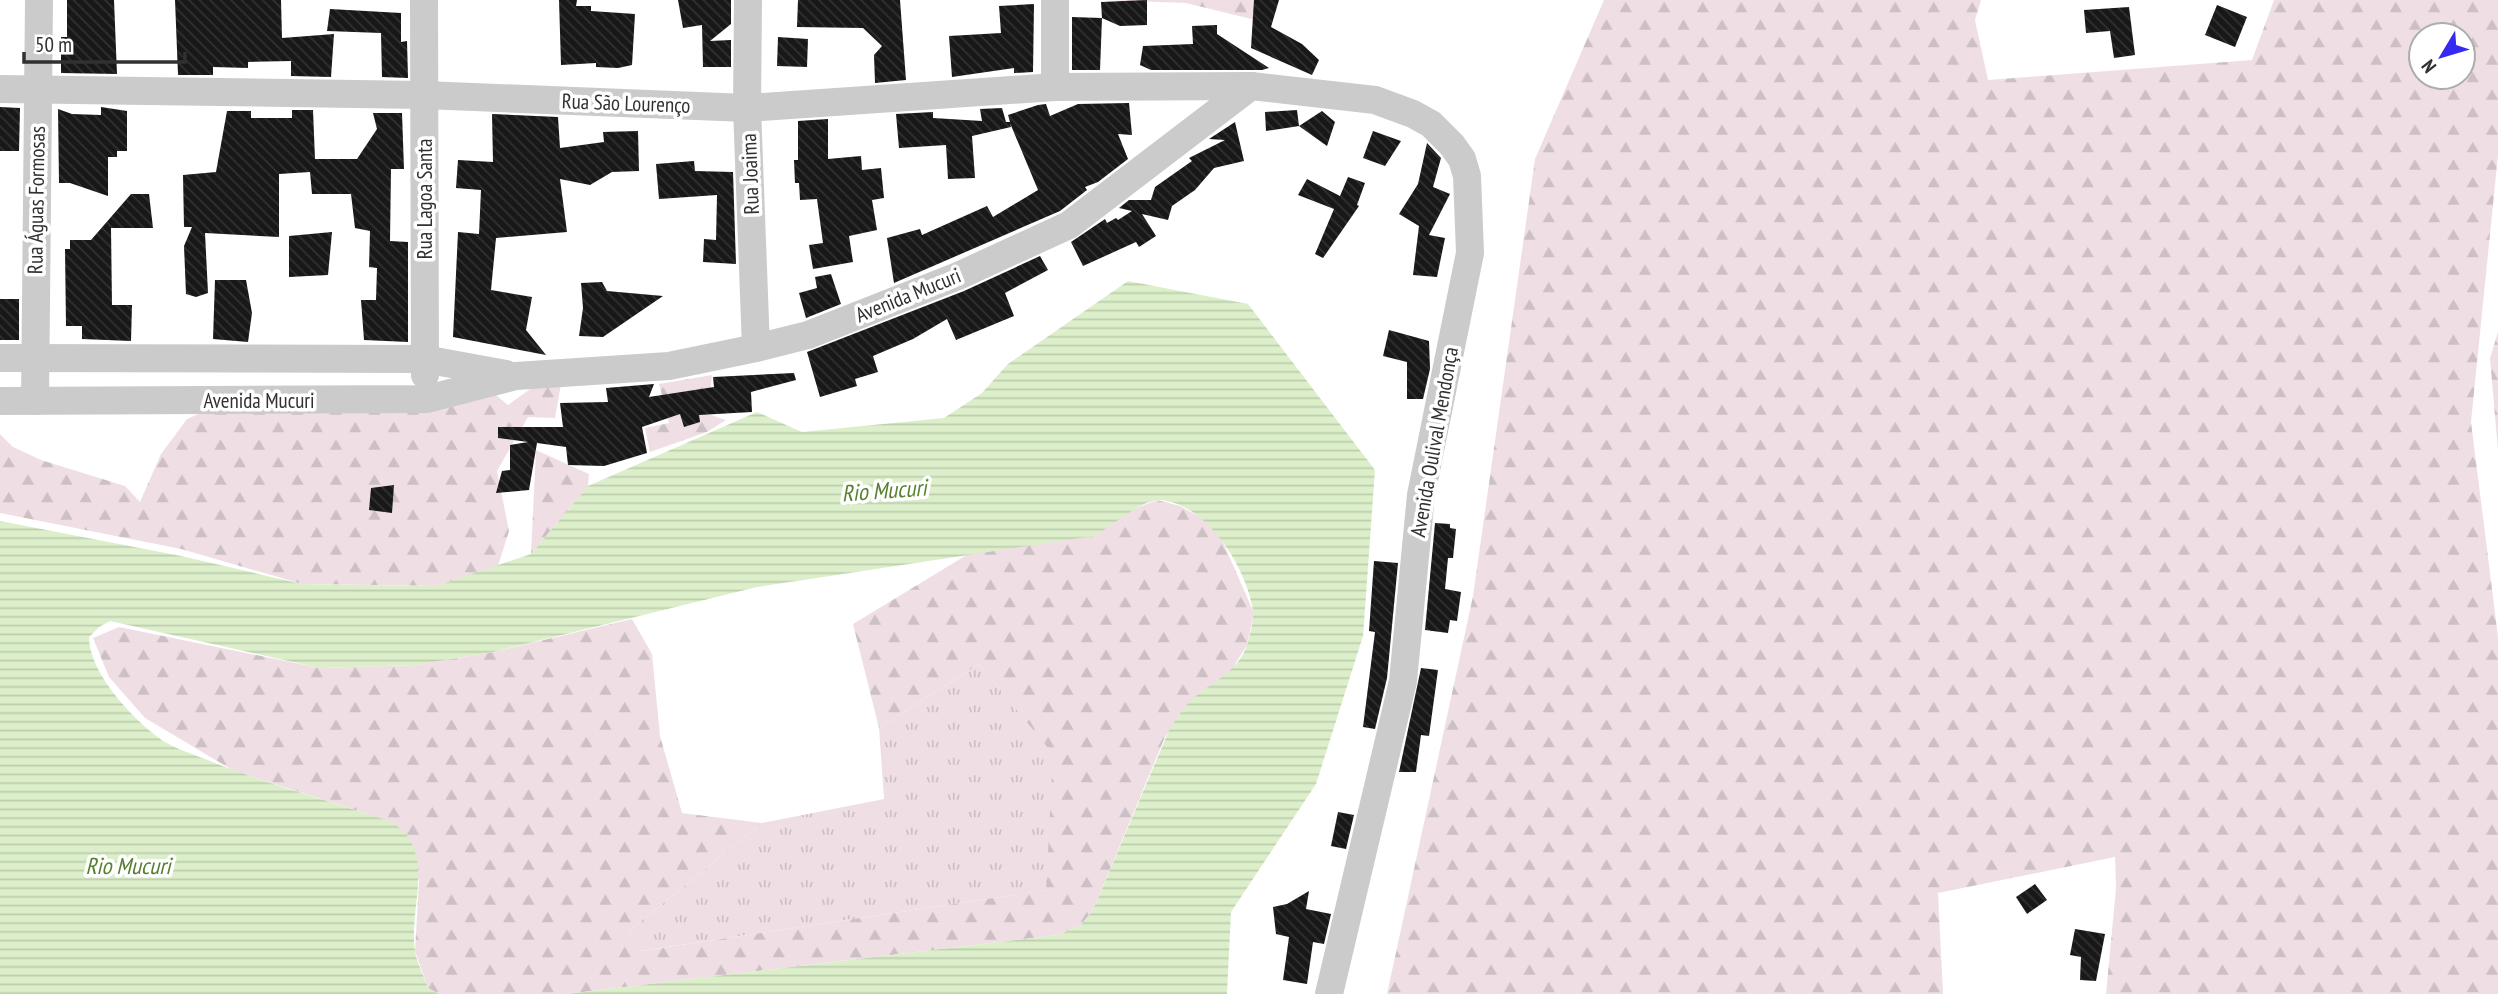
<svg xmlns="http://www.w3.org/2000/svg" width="2498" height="994" font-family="'PT Sans Narrow',sans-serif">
<defs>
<pattern id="grass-tufts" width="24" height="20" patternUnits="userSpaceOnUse" patternTransform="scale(1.75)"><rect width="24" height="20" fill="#efdfe5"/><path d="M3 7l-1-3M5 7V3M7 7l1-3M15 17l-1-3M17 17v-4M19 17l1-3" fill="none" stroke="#cdc0c5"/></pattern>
<pattern id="forest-firs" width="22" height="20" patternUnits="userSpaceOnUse" patternTransform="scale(1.75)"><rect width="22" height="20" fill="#efdfe5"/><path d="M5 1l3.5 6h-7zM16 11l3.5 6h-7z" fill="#cdc0c5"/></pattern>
<pattern id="water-rules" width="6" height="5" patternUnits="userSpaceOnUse" patternTransform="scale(1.75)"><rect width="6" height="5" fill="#dcefca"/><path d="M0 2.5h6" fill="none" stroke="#bdcdae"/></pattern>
<pattern id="building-back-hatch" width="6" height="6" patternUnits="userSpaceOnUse" patternTransform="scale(1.75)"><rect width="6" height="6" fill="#181818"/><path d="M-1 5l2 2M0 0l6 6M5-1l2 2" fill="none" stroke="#313131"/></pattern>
</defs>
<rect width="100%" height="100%" fill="#fff"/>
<!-- grass -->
<path fill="url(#grass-tufts)" d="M979,664L1054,754L1047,890L640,951L629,931L762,823L884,799L879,728Z"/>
<!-- forest -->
<g fill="url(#forest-firs)" fill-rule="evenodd">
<path d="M1103,0H1264L1268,23L1186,3Z"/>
<path d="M1604,0H1981L1975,20L1988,80L2252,60L2274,0H2498V155L2471,422L2498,637V994H2106L2116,888L2115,857L1938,893L1943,994H1387L1473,596L1535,159ZM2421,35H2463V77H2421Z"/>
<path d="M2498,332V451L2490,358Z"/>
<path d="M712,375L708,414L726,420L707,432L650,452L645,428L669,423L659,384Z"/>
<path d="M540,382L561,384L555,418L528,417L497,471L509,531L498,566L436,586L302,584L181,549L0,513V434L13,447L41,460L125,486L140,502L161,454L187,419L212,408L491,391L508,405Z"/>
<path d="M536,450L589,474L588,486L531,554Z"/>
<path d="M1157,500L1180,506L1205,520L1222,540L1254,613L1247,645L1229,674L1190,702L1165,737L1093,910L1081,925L1058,935L567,994H439L428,988L415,951L419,880L368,814L234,771L145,718L109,677L93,638L119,627L320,668L416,665L493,652L632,619L652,654L660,736L682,813L762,823L629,931L641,951L1046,890L1053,754L979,664L879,728L853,624L970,553L1094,536L1134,509Z"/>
</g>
<!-- water -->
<path fill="url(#water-rules)" d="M1128,281L1248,304L1375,470L1363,636L1316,784L1231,912L1227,994H567L1058,935L1081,925L1093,910L1170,728C1176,719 1182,710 1189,702C1210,682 1239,673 1248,642C1250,634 1254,620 1253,611C1247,568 1206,502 1159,500C1141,500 1111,527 1094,536L757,587L493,652L416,665L320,668L110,621L99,627L89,637C89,674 136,723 165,742C178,750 196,755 210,761C269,785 332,801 392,822C438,852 408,907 415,951C417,963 424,976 428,988L439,994H0V521L181,556L302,584L436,586L531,554L588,486L757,412L802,432L944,418L982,393L1008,364Z"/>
<!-- building -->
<g fill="url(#building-back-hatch)">
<path d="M67,0H114L117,74L61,73V37H67Z"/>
<path d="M175,0H281L282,38L334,34L331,77L291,76V61L248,62V68L213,67V75H178Z"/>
<path d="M559,0H577L576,6H591V11L635,14L632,65L618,68L596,67V63L561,65Z"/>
<path d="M678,0H731V24L710,41L731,40V67H703L702,25L683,28Z"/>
<path d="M798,0H900L906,80L875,83L874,55L882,46L863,28L797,27Z"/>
<path d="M1147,0V25L1120,26L1102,18L1101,2Z"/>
<path d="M1254,0H1279L1271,27L1302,44L1319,60L1312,75L1251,48Z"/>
<path d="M1034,4L1033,72L1014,73V68L952,77L949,36L1001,33L999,6Z"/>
<path d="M2217,5L2247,17L2235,47L2205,35Z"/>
<path d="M2129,7L2135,55L2114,58L2110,31L2086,33L2084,10Z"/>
<path d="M330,9L401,13V42L407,41L408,78L382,77L381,33L327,31Z"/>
<path d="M1072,17L1102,18L1100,70H1072Z"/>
<path d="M1217,25V34L1269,68L1262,70H1151L1140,65L1143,46L1193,44L1192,26Z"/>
<path d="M778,37L808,39L807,67L777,66Z"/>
<path d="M1129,103L1132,135L1118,134L1128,159L1098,182L1085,187L1087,190L1060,211L894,283L887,238L920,229L922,235L987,206L993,217L1038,190L1010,123L1011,127L972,136L975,178L948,179L946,145L899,148L896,114L933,112V118L982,121L980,109L1002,108L1006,122H1010L1008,115L1038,105L1046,104L1050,116L1078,104Z"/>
<path d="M0,107L20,108L19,151H0Z"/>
<path d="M101,107L127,111V151H117V157H108V196L70,183H59L58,109L72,114L101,115Z"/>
<path d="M292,110H313L315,159H357L377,129L373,113H402L404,169H391L390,241L408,242V342L364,340L361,300H376L377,268L369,267L370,231L355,228L351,194H312L310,172L279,174V237L205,233L208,293L196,297L186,294L184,246L192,227H184L183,175L216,172L227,111H251V118H292Z"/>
<path d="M1297,110L1299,126L1322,111L1335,122L1327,146L1299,126L1266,131L1265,112Z"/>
<path d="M492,114L558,117L560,148L604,142L603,132L638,131L639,171L612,172L590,185L560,179L567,232L496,238L491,290L532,297L526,330L546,355L453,337L458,232L479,234L481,190L456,188L458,160L493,162Z"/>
<path d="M828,119V159L861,156L862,170L881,168L884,198L872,200L877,230L849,236L853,262L813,269L809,245L823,243L817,199L800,200L799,183H795L794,160H798V121Z"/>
<path d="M1235,122L1244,161L1214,168L1195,190L1172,206L1168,220L1142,214L1156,236L1139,247L1136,242L1083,266L1071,242L1105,219L1107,223L1116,218L1118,220L1132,211L1119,208L1129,200H1151L1155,187L1192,161L1189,158L1225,140L1209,139Z"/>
<path d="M1373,131L1401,141L1385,166L1363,158Z"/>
<path d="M1427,143L1441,158L1433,187L1450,194L1429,235L1445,238L1437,277L1413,275L1419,226L1399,214L1418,184Z"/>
<path d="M694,161L695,171L733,172L736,264L703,262L704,239L716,240L717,195L659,199L656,164Z"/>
<path d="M1348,177L1365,183L1357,205L1359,206L1323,258L1315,254L1334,209L1298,195L1307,179L1340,196Z"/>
<path d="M131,194H149L153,228H111L112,305H132L131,341L82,339V326H66L65,249H70V240H91Z"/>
<path d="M332,232L328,275L289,277V236Z"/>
<path d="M1040,256L1048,270L1005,293L1014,316L956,340L947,319L913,339L873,356L878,372L855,379L857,386L820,397L807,352L964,291Z"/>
<path d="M831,274L841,304L806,318L799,293L817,288L815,277Z"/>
<path d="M215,280H246L252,313L248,342L213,339Z"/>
<path d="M602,282L607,291L663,296L603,337L579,336L583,308L581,283Z"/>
<rect x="0" y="299" width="19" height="41"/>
<path d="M1389,330L1429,341L1430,369L1423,399H1407V362L1383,356Z"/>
<path d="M794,373L796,380L751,392L752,412L699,415L700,422L684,427L680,414L642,427L647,453L604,466L568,465L566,447L537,443L529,490L496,493L502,471L510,470V445L528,442L498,438V427H563L560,403L608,402L606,388L654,384L649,397L714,387L713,377Z"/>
<path d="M394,485L392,513L369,510L371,488Z"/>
<path d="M1435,523L1450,524V528L1456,529L1453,558H1448L1445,589L1461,592L1457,621L1450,620L1448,633L1425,630Z"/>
<path d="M1374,561L1398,563L1387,678L1375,729L1363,727L1375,632L1369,631Z"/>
<path d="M1421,668L1438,670L1429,736L1421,735L1416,772H1399Z"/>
<path d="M1338,812L1354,815L1346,849L1331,846Z"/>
<path d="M2035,884L2047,900L2027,914L2016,897Z"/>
<path d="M1309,891L1306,909L1331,914L1324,944L1313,942L1307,984L1283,980L1289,937L1276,934L1273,907L1287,904Z"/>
<path d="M2075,929L2105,934L2096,981L2080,980L2081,957L2070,955Z"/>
</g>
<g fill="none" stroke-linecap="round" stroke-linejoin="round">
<!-- minor -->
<g stroke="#cbcbcb" stroke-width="28">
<path d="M424,0L425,375"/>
<path d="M748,0L747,108L756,348"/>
<path d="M1055,0V87"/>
<path d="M0,89L424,95L747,108L1055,87L1251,86L1375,100L1413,114L1431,124L1452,145L1462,159L1467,176L1470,253L1421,495L1403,681L1329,994"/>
<path d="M0,358L424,359L506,374"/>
<path d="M0,401L427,399L516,376L669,366L756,348L808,335L958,276L1069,225L1251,86"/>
<path d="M35,401L39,0"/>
</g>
</g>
<g text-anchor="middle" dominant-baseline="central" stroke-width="7" stroke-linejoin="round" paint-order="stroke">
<!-- street labels -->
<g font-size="21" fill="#313131" stroke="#fff">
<text transform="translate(626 103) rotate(2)">Rua São Lourenço</text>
<text transform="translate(750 174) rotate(-92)">Rua Joaima</text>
<text transform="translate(424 199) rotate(-90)">Rua Lagoa Santa</text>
<text transform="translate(36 200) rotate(-89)">Rua Águas Formosas</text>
<text transform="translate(908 295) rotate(-22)">Avenida Mucuri</text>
<text x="259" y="400">Avenida Mucuri</text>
<text transform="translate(1434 442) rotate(-80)">Avenida Oulival Mendonça</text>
</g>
<!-- water labels -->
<g font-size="23" font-style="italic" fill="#577f30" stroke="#fff">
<text transform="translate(884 490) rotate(-4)">Rio Mucuri</text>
<text x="128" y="865">Rio Mucuri</text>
</g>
</g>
<!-- north arrow -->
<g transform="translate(2442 56) rotate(232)"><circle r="33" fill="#ffffff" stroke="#adadad" stroke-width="2"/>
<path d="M0-5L12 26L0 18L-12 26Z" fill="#342af1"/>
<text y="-10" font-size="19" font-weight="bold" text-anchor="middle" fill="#313131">N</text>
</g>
<!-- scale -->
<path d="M24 52v10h161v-10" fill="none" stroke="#313131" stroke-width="3.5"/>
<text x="35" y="52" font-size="21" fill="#313131" stroke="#ffffff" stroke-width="5" paint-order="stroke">50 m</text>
</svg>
